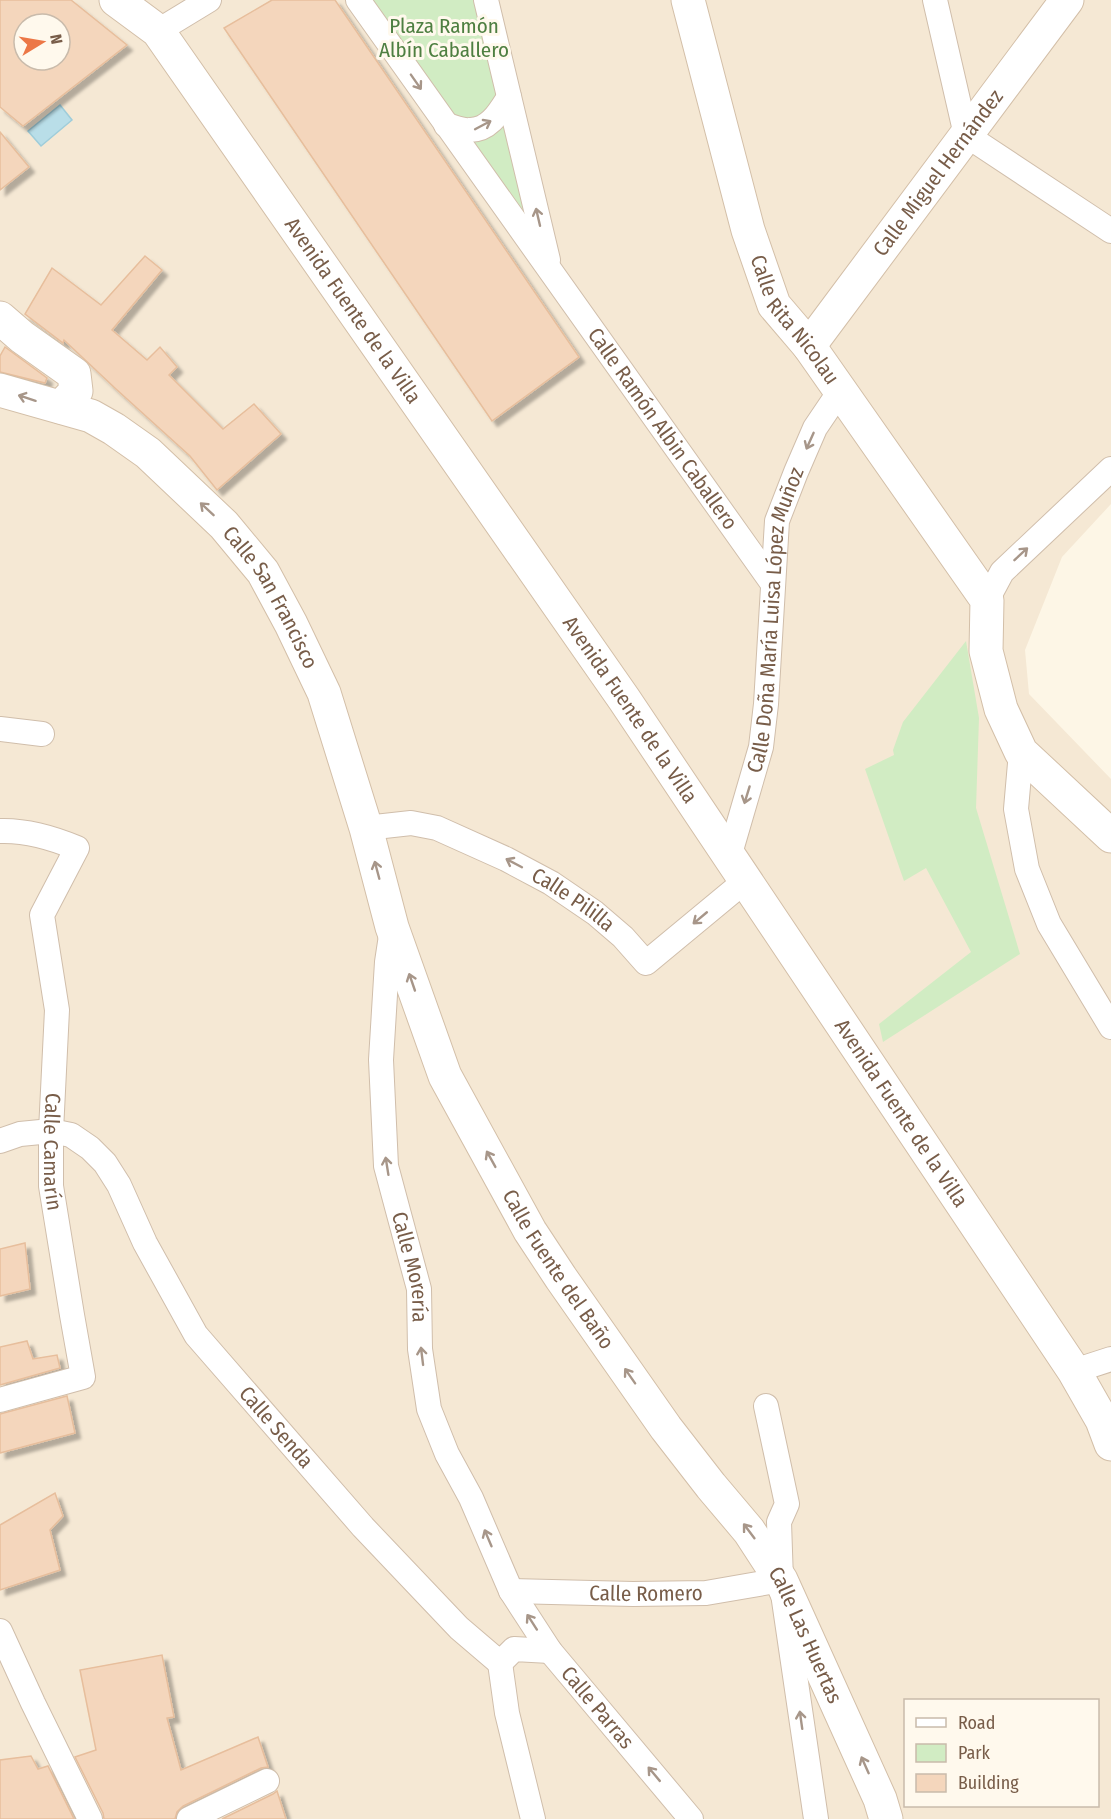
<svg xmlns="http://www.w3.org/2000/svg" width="1111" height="1819" font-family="'Fira Sans Condensed',sans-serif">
<defs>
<filter id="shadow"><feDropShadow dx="5.5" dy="5.5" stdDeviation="1.5" flood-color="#0004"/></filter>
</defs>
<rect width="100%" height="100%" fill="#fdf6e6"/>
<!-- residential -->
<path fill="#f5e8d4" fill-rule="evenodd" d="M0,0H1111V504L1062,557L1025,650L1029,694L1111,779V1819H0ZM24,24H60V60H24ZM906,1700H1098V1806H906Z"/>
<!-- green -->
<g fill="#d1ecc3">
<path d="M372,0H474L532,223L527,226Z"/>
<path d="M966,641L979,718L976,808L1020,954L883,1042L879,1024L971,952L926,868L904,881L865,769L894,755L893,750L903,722Z"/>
</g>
<!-- water -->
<path fill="#b9dee8" stroke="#9fcdda" stroke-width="1.5" d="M60,105L72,120L41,146L28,131Z"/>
<!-- building -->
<g fill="#f4d6bc" stroke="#e7be9c" stroke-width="1.5" fill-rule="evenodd" filter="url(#shadow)">
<path d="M0,0H71L127,45L23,126L0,107ZM24,24H60V60H24Z"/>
<path d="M272,0H335L579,357L492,421L224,28Z"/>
<path d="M0,132L29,167L0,190Z"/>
<path d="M145,256L162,270L112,330L147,360L160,347L177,367L169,375L223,429L254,404L281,434L217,490L190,456L116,389L64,340L63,343L25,314L52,268L101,305Z"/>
<path d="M5,347L47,378L45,383L0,372V356Z"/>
<path d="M25,1243L30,1289L0,1296V1249Z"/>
<path d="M27,1341L33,1359L57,1355L60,1368L0,1385V1347Z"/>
<path d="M67,1396L75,1433L0,1453V1414Z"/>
<path d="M55,1493L63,1516L50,1530L60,1570L0,1590V1525Z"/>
<path d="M162,1655L174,1717L167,1718L181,1770L258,1737L268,1767L261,1768L183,1806L177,1812L175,1819H104L103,1813L75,1757L96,1750L80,1670Z"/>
<path d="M31,1756L38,1769L48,1766L74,1819H0V1760Z"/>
<path d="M277,1791L286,1819H222L273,1794Z"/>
</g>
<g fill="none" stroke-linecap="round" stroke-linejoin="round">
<defs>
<g id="street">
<path id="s1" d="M358,0L773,584"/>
<path d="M486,0L548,260"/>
<path d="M935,0L966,135L1111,231"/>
<path d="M158,31L209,0"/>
<path d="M446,125C454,127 463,131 470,130C490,130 500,111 509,97"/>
<path d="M987,600L1002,572L1111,469"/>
<path d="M0,729L42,734"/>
<path d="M1021,752L1016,809L1027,869L1049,924L1111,1027"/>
<path id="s2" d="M366,828L411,823L437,828L506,859L551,883L595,913L623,937L646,963L745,881"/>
<path id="s3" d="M0,831C27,830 53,838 77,848L42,915L57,1010L51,1131V1186L72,1315L83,1377L0,1400"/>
<path id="s4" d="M729,857L761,747L766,704L777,521L796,472L815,428L840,391"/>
<path id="s5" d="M392,929L387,962L381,1060L386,1166L419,1289L420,1349L429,1409L447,1454L471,1498L511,1591L550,1651L691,1819"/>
<path id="s6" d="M0,1141L20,1134L51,1131L71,1135L90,1148L105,1163L119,1185L145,1243L196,1335L363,1527L459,1628L500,1663L514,1649L550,1651"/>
<path d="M1074,1371L1111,1359"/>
<path d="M766,1406L787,1504L779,1522L781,1580L816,1819"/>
<path id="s7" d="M511,1591L633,1594L706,1593L781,1580"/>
<path d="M0,1631L33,1703L90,1819"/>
<path d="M500,1663L507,1713L533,1819"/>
<path d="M189,1819L267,1781"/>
</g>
<g id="secondary">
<path id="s8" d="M116,0L158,31L624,699L1074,1371L1102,1420L1111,1444"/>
<path id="s9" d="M688,0L748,230L774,305L809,346L987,600L986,651L1001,709L1021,752L1111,836"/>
<path d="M0,318L22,337L74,374L76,391L61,407"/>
<path id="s10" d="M809,346L1067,0"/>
<path id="s11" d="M0,390L91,416L114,429L148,453L224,525L263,572L291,624L324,693L366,828L392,927L445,1076L530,1231L561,1278L666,1428L711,1486L749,1531L781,1580L880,1799L886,1819"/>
</g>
</defs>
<!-- street casing -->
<use href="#street" stroke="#d0beab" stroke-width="26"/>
<!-- secondary casing -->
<use href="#secondary" stroke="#d3bfa8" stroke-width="35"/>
<!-- street -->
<use href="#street" stroke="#fff" stroke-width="24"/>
<!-- secondary -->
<use href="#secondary" stroke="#fff" stroke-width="33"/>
</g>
<!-- one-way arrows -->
<defs><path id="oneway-shaft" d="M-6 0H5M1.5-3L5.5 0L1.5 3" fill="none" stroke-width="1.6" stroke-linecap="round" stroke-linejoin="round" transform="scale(1.5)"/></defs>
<g stroke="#a79689">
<use href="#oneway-shaft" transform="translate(416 82) rotate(55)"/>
<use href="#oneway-shaft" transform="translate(483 125) rotate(-28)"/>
<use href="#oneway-shaft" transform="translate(538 217) rotate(-103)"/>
<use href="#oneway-shaft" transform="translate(27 398) rotate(-162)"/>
<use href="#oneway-shaft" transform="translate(810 441) rotate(114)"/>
<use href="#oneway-shaft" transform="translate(207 509) rotate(-137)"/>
<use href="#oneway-shaft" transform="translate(1021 554) rotate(-43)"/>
<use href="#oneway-shaft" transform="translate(747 795) rotate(107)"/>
<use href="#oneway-shaft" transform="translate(514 863) rotate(-152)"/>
<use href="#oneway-shaft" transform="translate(377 870) rotate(-105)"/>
<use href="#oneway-shaft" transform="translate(700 918) rotate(140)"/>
<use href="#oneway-shaft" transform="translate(412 982) rotate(-109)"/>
<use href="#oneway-shaft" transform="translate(491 1159) rotate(-119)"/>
<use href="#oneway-shaft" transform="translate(387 1166) rotate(-99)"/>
<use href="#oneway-shaft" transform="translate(422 1356) rotate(-97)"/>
<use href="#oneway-shaft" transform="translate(630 1376) rotate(-125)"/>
<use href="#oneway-shaft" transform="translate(749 1531) rotate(-127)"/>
<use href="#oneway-shaft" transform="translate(488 1538) rotate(-113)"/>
<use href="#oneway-shaft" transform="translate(532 1622) rotate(-123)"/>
<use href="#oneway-shaft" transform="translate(801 1720) rotate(-98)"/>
<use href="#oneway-shaft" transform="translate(865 1765) rotate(-114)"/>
<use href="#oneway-shaft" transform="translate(654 1774) rotate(-130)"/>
</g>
<g text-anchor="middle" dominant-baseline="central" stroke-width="6" stroke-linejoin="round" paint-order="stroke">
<!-- park labels -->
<g font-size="21" fill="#4e7f41" stroke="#fff9ed">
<text x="444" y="26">Plaza Ramón<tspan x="444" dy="24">Albín Caballero</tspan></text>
</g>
<!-- street labels -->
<g font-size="21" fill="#785d49" stroke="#fff9ed">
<text stroke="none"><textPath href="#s10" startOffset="216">Calle Miguel Hernández</textPath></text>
<text stroke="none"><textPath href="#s8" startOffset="393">Avenida Fuente de la Villa</textPath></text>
<text stroke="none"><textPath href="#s9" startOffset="340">Calle Rita Nicolau</textPath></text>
<text stroke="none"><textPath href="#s1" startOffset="526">Calle Ramón Albin Caballero</textPath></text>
<text stroke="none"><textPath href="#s11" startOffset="354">Calle San Francisco</textPath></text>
<text stroke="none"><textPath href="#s4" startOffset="243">Calle Doña María Luisa López Muñoz</textPath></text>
<text stroke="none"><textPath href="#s8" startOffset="879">Avenida Fuente de la Villa</textPath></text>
<text stroke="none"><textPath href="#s2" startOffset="226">Calle Pililla</textPath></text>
<text stroke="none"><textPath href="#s8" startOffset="1365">Avenida Fuente de la Villa</textPath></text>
<text stroke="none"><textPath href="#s3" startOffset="393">Calle Camarín</textPath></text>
<text stroke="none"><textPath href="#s5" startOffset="342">Calle Morería</textPath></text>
<text stroke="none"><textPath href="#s11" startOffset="1090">Calle Fuente del Baño</textPath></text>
<text stroke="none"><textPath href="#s6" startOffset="434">Calle Senda</textPath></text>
<text stroke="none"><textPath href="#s7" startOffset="135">Calle Romero</textPath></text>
<text stroke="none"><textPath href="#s11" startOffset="1533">Calle Las Huertas</textPath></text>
<text stroke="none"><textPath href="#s5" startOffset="831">Calle Parras</textPath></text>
</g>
</g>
<!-- legend -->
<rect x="904" y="1699" width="195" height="108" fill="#fff9ed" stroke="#c9bbab" stroke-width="1.5"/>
<rect x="916" y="1718" width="30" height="9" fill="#ffffff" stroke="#c9bbab" stroke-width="1.5"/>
<text x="958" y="1729" font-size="18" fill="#785d49">Road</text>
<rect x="916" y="1744" width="30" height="18" fill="#d1ecc3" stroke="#c9bbab" stroke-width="1.5"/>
<text x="958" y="1759" font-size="18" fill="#785d49">Park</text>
<rect x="916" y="1774" width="30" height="18" fill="#f4d6bc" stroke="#c9bbab" stroke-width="1.5"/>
<text x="958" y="1789" font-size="18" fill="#785d49">Building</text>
<!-- north arrow -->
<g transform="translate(42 42) rotate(79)"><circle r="28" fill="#fff9ed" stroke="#c9bbab" stroke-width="1.5"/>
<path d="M0-4.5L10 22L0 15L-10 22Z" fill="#ec7746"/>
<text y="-9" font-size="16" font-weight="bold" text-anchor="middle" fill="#785d49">N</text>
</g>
</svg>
